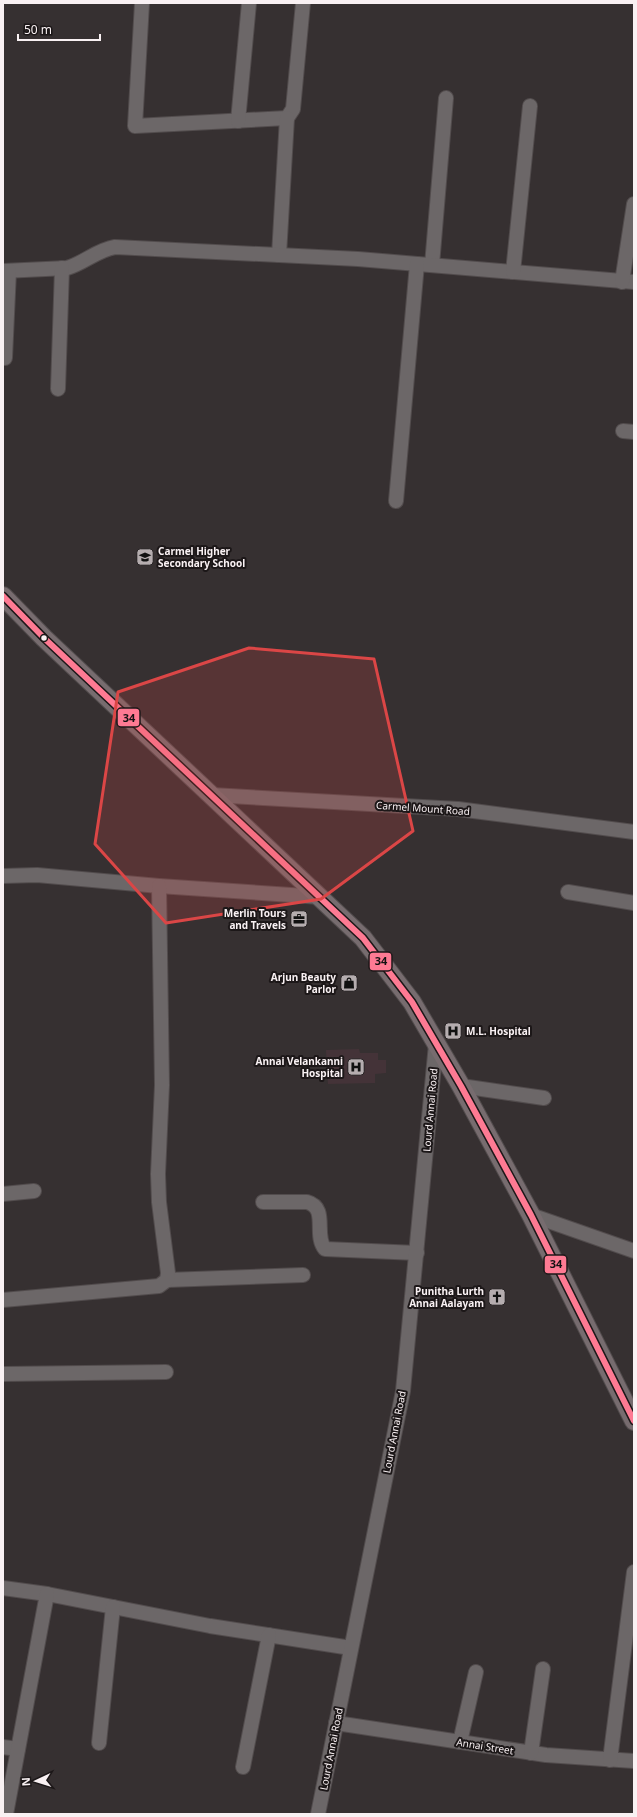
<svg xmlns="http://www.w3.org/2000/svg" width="637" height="1817" font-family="'Noto Sans',sans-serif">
<rect width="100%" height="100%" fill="#363031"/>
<!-- built -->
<path fill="#443338" d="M359,1049L360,1053H378V1060H386V1073L375,1074V1083L328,1084L326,1050Z"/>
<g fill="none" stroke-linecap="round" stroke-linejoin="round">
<defs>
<g id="minor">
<path d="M142,3L135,126L287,118L293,109L303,3"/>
<path d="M238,121L249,3"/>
<path d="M279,255L287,118"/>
<path d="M432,265L446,98"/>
<path d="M3,271L67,268C84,263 97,250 115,247L358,259L634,282"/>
<path d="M513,272L530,106"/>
<path d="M622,282L634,204"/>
<path d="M5,358L9,271"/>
<path d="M58,389L62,268"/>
<path d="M623,431L634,432"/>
<path d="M396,501L417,264"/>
<path d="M212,795L458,809L634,832"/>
<path d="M3,876L37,875L159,886L321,897"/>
<path d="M568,892L634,903"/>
<path d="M461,1086L544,1098"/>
<path d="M3,1194L34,1191"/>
<path d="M263,1202H307C329,1208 313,1235 325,1249L417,1253"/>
<path d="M531,1215L634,1251"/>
<path d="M167,1280L303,1275"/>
<path d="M3,1300L159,1286L167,1280L168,1273L159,1202L158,1174L162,1085L159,886"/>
<path d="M3,1374L166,1372"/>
<path d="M3,1588L47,1594L210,1626L351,1648"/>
<path d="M336,1723L546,1755L634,1761"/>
<path d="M460,1742L476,1672"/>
<path d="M99,1743L113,1607"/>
<path d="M3,1747L18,1749"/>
<path d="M531,1753L543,1669"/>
<path d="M610,1760L634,1572"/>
<path d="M243,1767L269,1635"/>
<path d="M6,1814L47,1594"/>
<path d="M318,1814L403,1391L436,1044"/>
</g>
<path id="major" d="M3,596L44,638L363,938L412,1002L461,1086L531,1215L634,1421"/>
</defs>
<!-- minor casing -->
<use href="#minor" stroke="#524c4d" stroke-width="16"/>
<!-- major casing -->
<use href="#major" stroke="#524c4d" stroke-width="20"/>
<!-- minor -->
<use href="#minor" stroke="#6c6768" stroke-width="14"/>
<!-- major -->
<use href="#major" stroke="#776c6f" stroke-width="18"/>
<defs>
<path id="bus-1" d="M3,596L44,638L363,938L412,1002L461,1086L531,1215L634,1421"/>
</defs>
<!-- bus-1 casing -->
<use href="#bus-1" stroke="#1c1718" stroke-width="9"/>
<!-- bus-1 -->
<use href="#bus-1" stroke="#fe7a93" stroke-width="6"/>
</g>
<!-- marked area -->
<path fill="#db4646" fill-opacity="0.2" stroke="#db4646" stroke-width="3" stroke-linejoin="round" d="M249,648L374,659L413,831L321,899L166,923L95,844L118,692Z"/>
<!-- icons -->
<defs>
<symbol id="school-square" viewBox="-11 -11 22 22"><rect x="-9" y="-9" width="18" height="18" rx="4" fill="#b5adaf" stroke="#1c1718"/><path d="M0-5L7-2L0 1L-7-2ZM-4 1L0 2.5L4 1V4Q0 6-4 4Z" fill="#111"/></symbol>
<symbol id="office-square" viewBox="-11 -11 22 22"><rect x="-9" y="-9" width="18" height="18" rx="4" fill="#b5adaf" stroke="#1c1718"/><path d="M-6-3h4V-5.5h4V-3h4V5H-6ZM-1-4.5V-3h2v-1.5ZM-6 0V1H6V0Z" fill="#111"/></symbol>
<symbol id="shop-square" viewBox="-11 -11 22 22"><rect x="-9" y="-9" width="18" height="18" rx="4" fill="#b5adaf" stroke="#1c1718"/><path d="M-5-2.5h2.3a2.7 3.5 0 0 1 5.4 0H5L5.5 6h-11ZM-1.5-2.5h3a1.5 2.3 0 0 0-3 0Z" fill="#111"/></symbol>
<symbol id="hospital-square" viewBox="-11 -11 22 22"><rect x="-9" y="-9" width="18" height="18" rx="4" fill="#b5adaf" stroke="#1c1718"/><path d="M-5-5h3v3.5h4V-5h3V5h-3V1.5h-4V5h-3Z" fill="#111"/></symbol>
<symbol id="church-square" viewBox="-11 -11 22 22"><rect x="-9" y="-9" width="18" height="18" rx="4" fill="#b5adaf" stroke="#1c1718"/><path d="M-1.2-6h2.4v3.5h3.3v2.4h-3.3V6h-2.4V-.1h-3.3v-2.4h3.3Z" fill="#111"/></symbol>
</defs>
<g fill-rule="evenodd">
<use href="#school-square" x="135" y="547" width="20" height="20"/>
<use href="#office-square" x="289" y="909" width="20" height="20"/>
<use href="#shop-square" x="339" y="973" width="20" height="20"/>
<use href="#hospital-square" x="443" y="1021" width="20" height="20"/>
<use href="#hospital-square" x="346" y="1057" width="20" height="20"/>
<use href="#church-square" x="487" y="1287" width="20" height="20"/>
</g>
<!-- markers -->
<circle fill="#f9f1f3" stroke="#1c1718" stroke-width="1.5" cx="44" cy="638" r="3.5"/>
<g text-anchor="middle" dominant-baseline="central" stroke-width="4" stroke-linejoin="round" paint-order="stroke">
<!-- poi labels -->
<g font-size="10" font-weight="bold" fill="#f9f1f3" stroke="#1c1718" text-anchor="end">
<text x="158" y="551" text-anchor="start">Carmel Higher<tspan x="158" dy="12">Secondary School</tspan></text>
<text x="286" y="913">Merlin Tours<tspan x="286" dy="12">and Travels</tspan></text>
<text x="336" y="977">Arjun Beauty<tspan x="336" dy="12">Parlor</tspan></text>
<text x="466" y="1031" text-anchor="start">M.L. Hospital</text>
<text x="343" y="1061">Annai Velankanni<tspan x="343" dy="12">Hospital</tspan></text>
<text x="484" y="1291">Punitha Lurth<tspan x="484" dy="12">Annai Aalayam</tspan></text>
</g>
<!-- street labels -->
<g font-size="10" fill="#f9f1f3" stroke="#1c1718">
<text transform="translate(423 808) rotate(4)">Carmel Mount Road</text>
<text transform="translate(430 1110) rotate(-85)">Lourd Annai Road</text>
<text transform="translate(394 1432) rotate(-79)">Lourd Annai Road</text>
<text transform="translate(485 1746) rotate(9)">Annai Street</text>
<text transform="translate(331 1749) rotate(-79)">Lourd Annai Road</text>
</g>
</g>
<g stroke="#1c1718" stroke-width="1.5">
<rect x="117" y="708" width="23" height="19" rx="4" fill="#fe7a93"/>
<rect x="369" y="952" width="23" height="19" rx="4" fill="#fe7a93"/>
<rect x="544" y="1255" width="23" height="19" rx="4" fill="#fe7a93"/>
</g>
<g font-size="11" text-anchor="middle" font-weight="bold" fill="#111">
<text x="129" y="722">34</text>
<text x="381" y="965">34</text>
<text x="556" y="1268">34</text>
</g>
<!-- border -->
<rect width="637" height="1817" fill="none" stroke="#f9f1f3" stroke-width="8"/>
<!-- north arrow -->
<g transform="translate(36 1781) rotate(266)" stroke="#1c1718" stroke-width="3" paint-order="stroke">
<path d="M0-3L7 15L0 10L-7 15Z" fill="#f9f1f3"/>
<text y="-6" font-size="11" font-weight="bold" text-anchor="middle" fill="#f9f1f3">N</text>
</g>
<!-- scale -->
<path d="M18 34v6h82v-6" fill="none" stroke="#f9f1f3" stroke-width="2"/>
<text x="24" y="34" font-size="12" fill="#f9f1f3" stroke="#1c1718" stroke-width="3" paint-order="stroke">50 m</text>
</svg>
